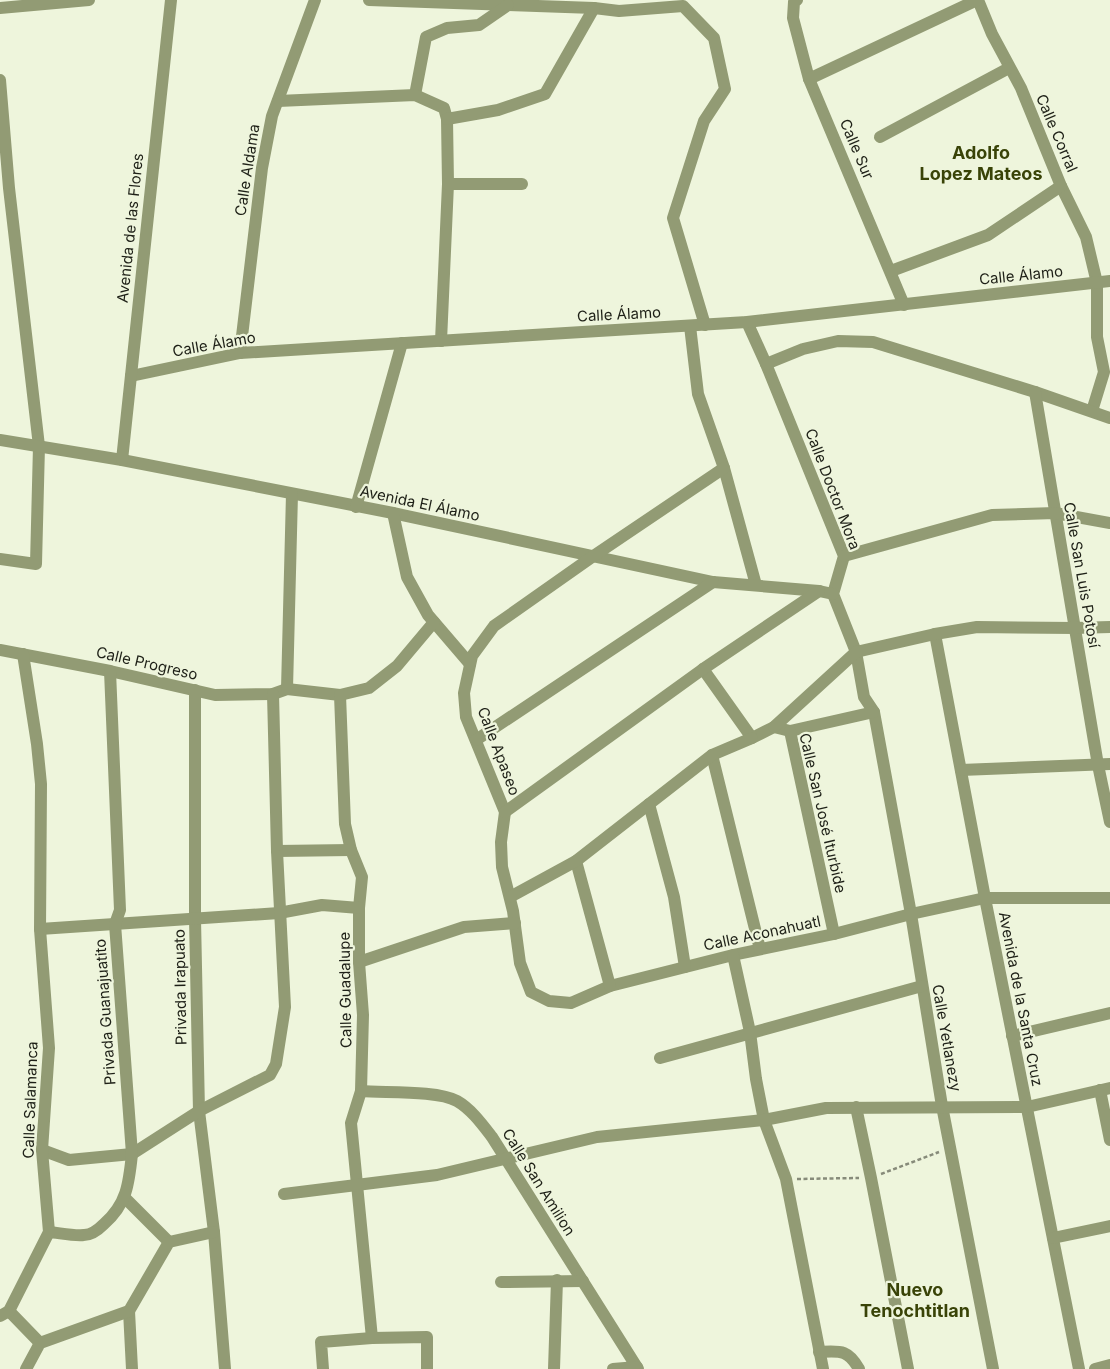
<svg xmlns="http://www.w3.org/2000/svg" width="1110" height="1369" font-family="Inter,sans-serif">
<rect width="100%" height="100%" fill="#eef5dc"/>
<g fill="none" stroke-linecap="round" stroke-linejoin="round">
<!-- path -->
<g stroke="#878b7a" stroke-width="2.5" stroke-dasharray="4 2.5" stroke-linecap="butt">
<path d="M881,1174L939,1152"/>
<path d="M797,1179L859,1178"/>
</g>
<!-- minor -->
<g stroke="#929b74" stroke-width="12">
<path d="M369,0L594,8L619,11L683,6L714,38L725,89L704,121L673,218L705,325"/>
<path d="M797,0L794,2L793,18L809,79L904,305"/>
<path d="M978,0L992,34L1021,88L1061,186L1086,237L1097,283V337L1104,372L1092,411"/>
<path d="M0,8L89,0"/>
<path d="M809,79L977,0"/>
<path d="M0,80L9,188L39,446L36,564L0,559"/>
<path d="M415,95L426,37L447,28L479,25L508,5"/>
<path d="M278,101L415,95L444,108L447,119L448,184L441,341"/>
<path d="M447,119L498,110L545,94L594,8"/>
<path d="M880,137L1009,68"/>
<path d="M448,184H522"/>
<path d="M891,271L988,235L1061,186"/>
<path d="M747,322L766,364L844,556L833,594L856,652L864,697L874,712L911,914L942,1106L993,1369"/>
<path d="M690,326L698,394L724,468L756,585"/>
<path d="M240,353L262,168L272,116L315,0"/>
<path d="M766,364L803,349L838,341L873,342L1035,392L1110,418"/>
<path d="M131,376L240,353L747,322L1110,281"/>
<path d="M1035,392L1098,765L1110,822"/>
<path d="M0,440L122,460L393,513L713,582L819,591L833,594"/>
<path d="M122,460L171,0"/>
<path d="M724,468L592,557L494,626L472,656L464,693L466,717L505,812L501,842L502,867L513,911L520,963L531,992L549,1001L571,1003L610,986L733,955L834,934L911,914L985,898H1110"/>
<path d="M356,507L402,343"/>
<path d="M393,513L407,577L428,615L470,664"/>
<path d="M844,556L992,515L1055,513L1110,523"/>
<path d="M935,634L985,898L1079,1369"/>
<path d="M0,650L110,671L215,695L273,694L287,689L340,695L345,824L351,850L362,877L359,908V962L363,1015L361,1091L351,1123L372,1338"/>
<path d="M703,669L752,738L774,727L790,731L874,712"/>
<path d="M287,689L292,494"/>
<path d="M195,690V919L199,1111L214,1232L225,1369"/>
<path d="M340,695L369,688L397,666L434,622"/>
<path d="M774,727L856,652L935,634L977,627L1075,628L1110,627"/>
<path d="M790,731L834,934"/>
<path d="M476,740L713,582"/>
<path d="M712,755L760,949"/>
<path d="M961,770L1110,764"/>
<path d="M649,804L674,897L685,967"/>
<path d="M505,812L703,669L819,591"/>
<path d="M277,851L351,850"/>
<path d="M576,861L610,986"/>
<path d="M510,897L576,861L712,755L752,738"/>
<path d="M40,929L279,913L322,905L359,908"/>
<path d="M733,955L750,1032L756,1079L764,1120L786,1179L823,1369"/>
<path d="M359,962L464,927L515,923"/>
<path d="M1012,1036L1110,1013"/>
<path d="M660,1058L922,986"/>
<path d="M1100,1090L1110,1140"/>
<path d="M361,1091C385,1093 438,1090 457,1101C471,1109 482,1124 492,1137L638,1369"/>
<path d="M856,1107L871,1178L908,1369"/>
<path d="M42,1150L69,1160L132,1154L199,1111L270,1075L276,1064L285,1007L277,851L273,694"/>
<path d="M284,1194L437,1175L597,1137L764,1120L826,1108L1027,1107L1110,1088"/>
<path d="M125,1198L169,1242"/>
<path d="M49,1232C60,1233 73,1236 84,1235C91,1235 99,1229 104,1224C127,1204 129,1183 132,1154L115,924L120,910L110,671"/>
<path d="M1053,1238L1110,1226"/>
<path d="M501,1282L583,1281"/>
<path d="M9,1311L40,1343"/>
<path d="M129,1311L132,1369"/>
<path d="M0,1316L9,1311L49,1232L42,1150L49,1048L40,929L41,784L37,744L23,654"/>
<path d="M819,1352C840,1351 848,1349 859,1369"/>
<path d="M26,1369L40,1343L129,1311L169,1242L214,1232"/>
<path d="M323,1369L321,1342L372,1338L427,1337V1369"/>
<path d="M554,1369L557,1280"/>
<path d="M613,1369L637,1367"/>
<path d="M1095,1369L1110,1365"/>
</g>
</g>
<g text-anchor="middle" dominant-baseline="central" stroke-width="4.5" stroke-linejoin="round" paint-order="stroke">
<!-- street labels -->
<g font-size="15" fill="#1e2017" stroke="#eef5dc">
<text transform="translate(1057 133) rotate(67)">Calle Corral</text>
<text transform="translate(857 149) rotate(67)">Calle Sur</text>
<text transform="translate(247 170) rotate(-81)">Calle Aldama</text>
<text transform="translate(130 228) rotate(-84)">Avenida de las Flores</text>
<text transform="translate(1021 275) rotate(-6)">Calle Álamo</text>
<text transform="translate(619 314) rotate(-3)">Calle Álamo</text>
<text transform="translate(214 344) rotate(-10)">Calle Álamo</text>
<text transform="translate(833 489) rotate(69)">Calle Doctor Mora</text>
<text transform="translate(420 503) rotate(12)">Avenida El Álamo</text>
<text transform="translate(1082 575) rotate(80)">Calle San Luis Potosí</text>
<text transform="translate(147 663) rotate(13)">Calle Progreso</text>
<text transform="translate(499 751) rotate(69)">Calle Apaseo</text>
<text transform="translate(823 813) rotate(77)">Calle San José Iturbide</text>
<text transform="translate(762 933) rotate(-12)">Calle Aconahuatl</text>
<text transform="translate(180 987) rotate(-91)">Privada Irapuato</text>
<text transform="translate(345 990) rotate(-91)">Calle Guadalupe</text>
<text transform="translate(1021 999) rotate(79)">Avenida de la Santa Cruz</text>
<text transform="translate(105 1012) rotate(-94)">Privada Guanajuatito</text>
<text transform="translate(947 1038) rotate(80)">Calle Yetlanezy</text>
<text transform="translate(30 1100) rotate(-88)">Calle Salamanca</text>
<text transform="translate(539 1182) rotate(58)">Calle San Amilion</text>
</g>
<!-- quarter labels -->
<g font-size="18" font-weight="bold" fill="#394307" stroke="#eef5dc">
<text x="981" y="152">Adolfo<tspan x="981" dy="21">Lopez Mateos</tspan></text>
<text x="915" y="1289">Nuevo<tspan x="915" dy="21">Tenochtitlan</tspan></text>
</g>
</g>
</svg>
